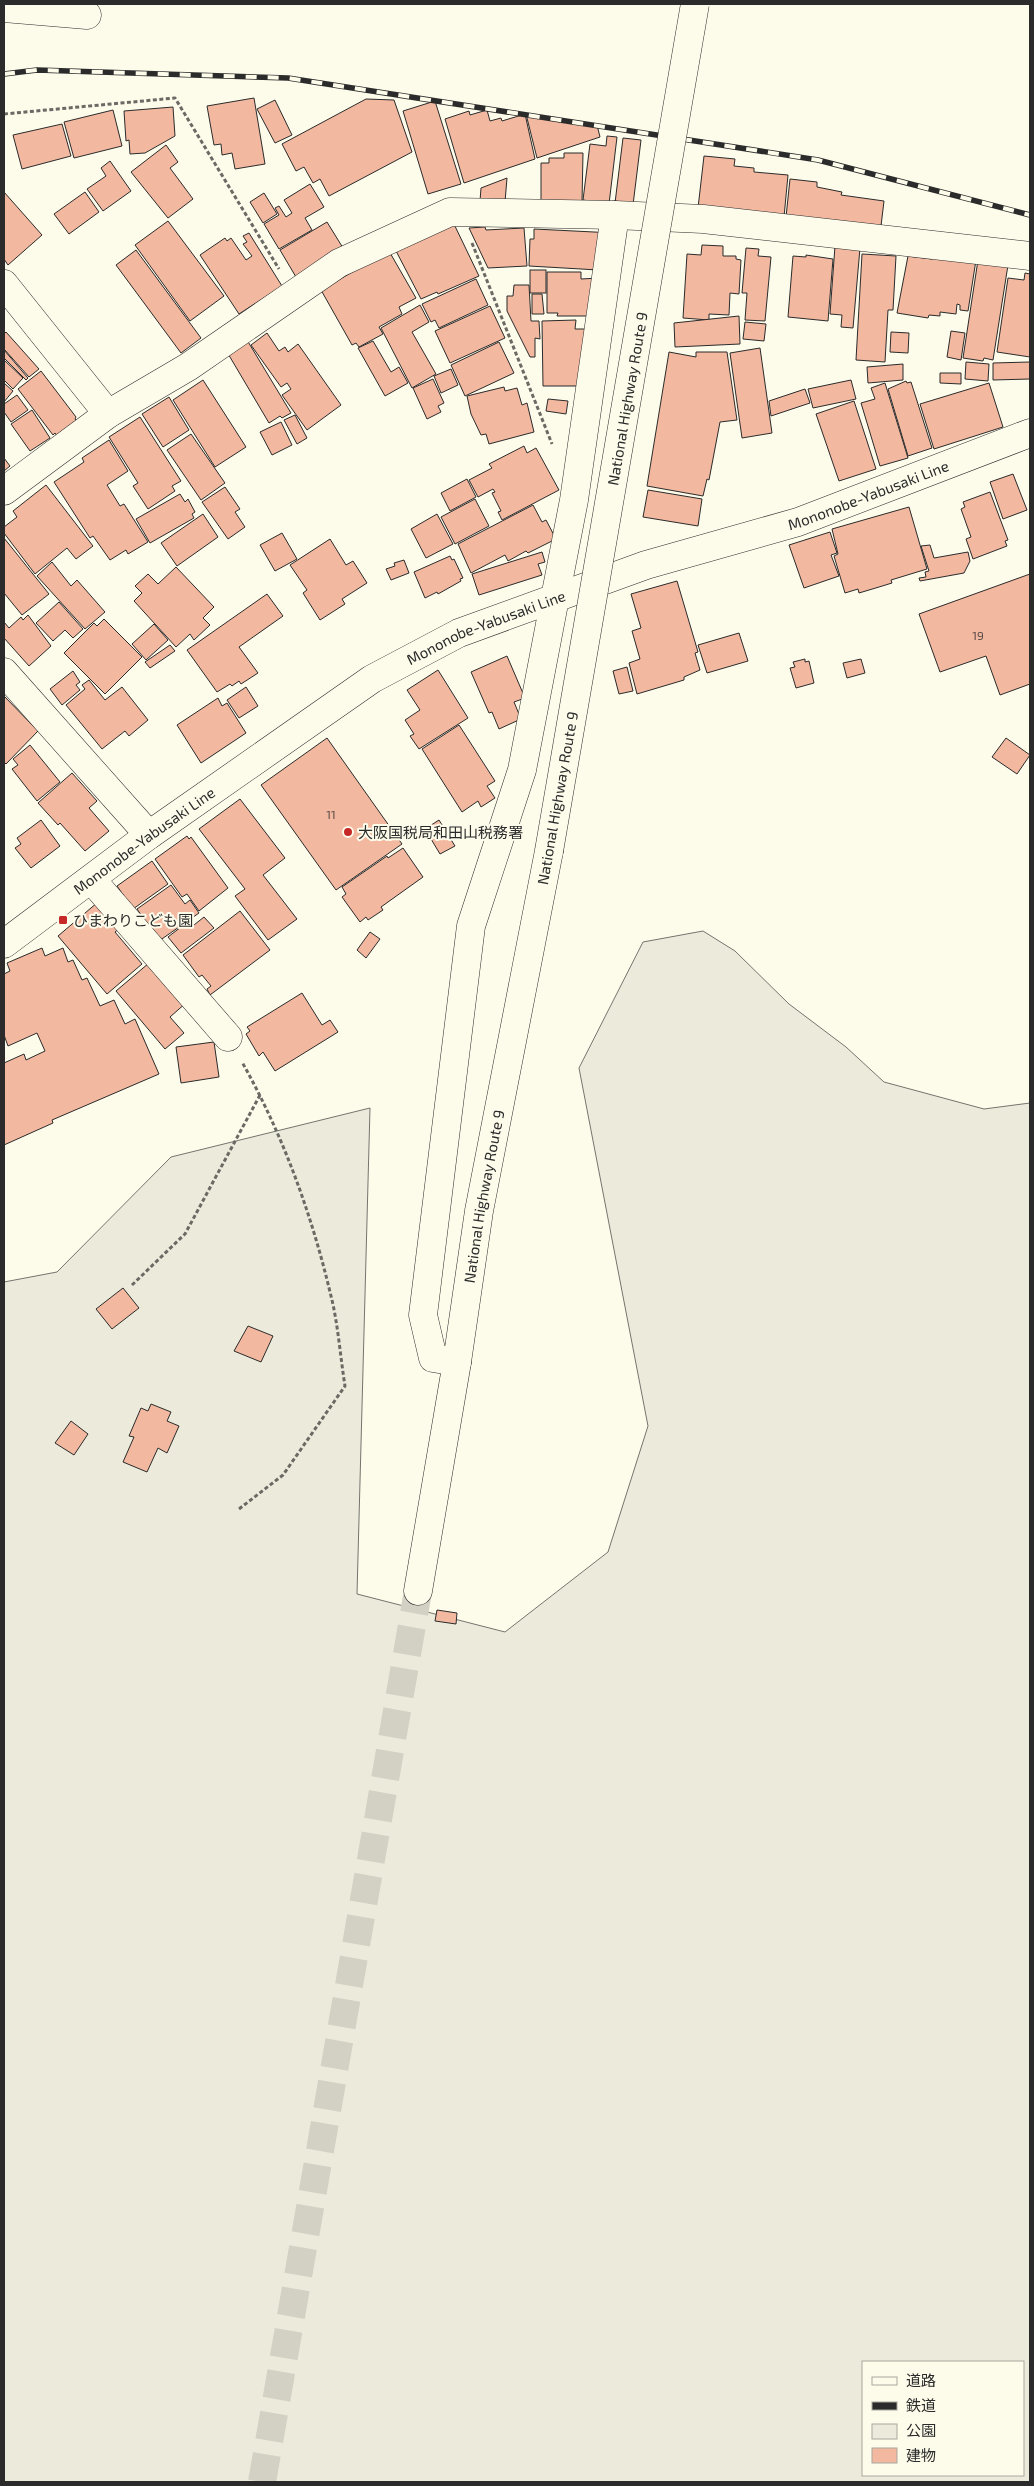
<svg xmlns="http://www.w3.org/2000/svg" width="1034" height="2486" font-family="'Exo 2','Noto Sans JP',sans-serif">
<rect width="100%" height="100%" fill="#fdfbea"/>
<!-- green -->
<path fill="#ecebdb" stroke="#74746e" fill-rule="evenodd" d="M703,931L735,951L789,1004L846,1047L884,1082L984,1109L1030,1103V2482H4V1282L57,1272L171,1157L370,1108L357,1594L505,1632L608,1552L648,1426L579,1068L643,942ZM863,2362H1023V2475H863Z"/>
<!-- building -->
<g fill="#f2b8a0" stroke="#2b2b2b">
<path d="M254,98L265,164L235,169L232,153L222,155L221,144L214,145L207,106Z"/>
<path d="M366,99L394,100L412,152L329,196L320,179L313,183L304,167L296,171L282,144Z"/>
<path d="M275,100L292,135L275,143L257,109Z"/>
<path d="M435,101L461,184L428,194L403,111Z"/>
<path d="M173,107L175,136L145,153L130,154L129,140L126,141L124,111Z"/>
<path d="M113,110L122,146L74,158L64,122Z"/>
<path d="M487,110L490,121L501,118L502,121L525,114L535,159L464,183L445,119L469,111L470,115Z"/>
<path d="M526,114L597,125L600,137L537,158Z"/>
<path d="M62,124L71,156L22,169L13,135Z"/>
<path d="M607,136L617,137L609,204L583,200L590,144L606,146Z"/>
<path d="M623,138L641,140L633,205L615,203Z"/>
<path d="M166,145L178,162L170,168L193,199L168,218L131,172Z"/>
<path d="M564,153H583L582,202H541V163H549V158H564Z"/>
<path d="M704,156L735,159L734,166L754,168V172L788,175L784,217L698,208Z"/>
<path d="M110,161L131,191L103,211L87,189L106,176L101,168Z"/>
<path d="M507,178L505,202L480,201L481,188Z"/>
<path d="M790,179L817,182V187L842,192L841,195L884,201L881,226L786,217Z"/>
<path d="M310,184L324,207L305,218L312,230L279,249L264,224L279,215L275,208L279,206L286,217L292,213L284,200Z"/>
<path d="M4,192L42,235L8,265L4,259Z"/>
<path d="M85,192L99,212L69,234L54,214Z"/>
<path d="M264,193L277,214L263,223L250,202Z"/>
<path d="M168,221L224,296L190,321L135,245Z"/>
<path d="M327,222L343,248L296,277L280,250Z"/>
<path d="M453,222L479,276L438,294L437,292L421,299L395,249Z"/>
<path d="M485,227L486,230L524,228L527,266L488,268L469,228Z"/>
<path d="M534,229L614,233L616,271L529,266L530,239H534Z"/>
<path d="M249,233L282,286L239,314L200,255L225,238L227,241L231,238L246,260L252,256L243,244L247,242L243,236Z"/>
<path d="M702,245L723,246V256H736V259L741,260L739,294L730,293L729,315L709,314V320L683,318L687,254L701,255Z"/>
<path d="M835,246L860,248L853,328L841,327L842,315L830,314Z"/>
<path d="M746,248L759,249L758,256L771,257L765,321L745,320L747,293H742Z"/>
<path d="M136,250L201,338L181,353L116,265Z"/>
<path d="M389,251L416,298L399,307L402,314L379,327L383,334L359,347L356,343L352,345L321,290Z"/>
<path d="M862,254L896,256L893,310H888L885,362L856,360Z"/>
<path d="M933,254L976,260L968,311L960,310V305L957,304L956,314L940,312V316L929,315L928,318L897,313L908,256L932,259Z"/>
<path d="M806,255L833,259L828,321L788,317L793,256L806,257Z"/>
<path d="M978,260L1008,265L993,360L984,358L983,361L963,358Z"/>
<rect x="530" y="270" width="16" height="23"/>
<path d="M547,272H581V279L599,278L605,316H557L558,313H547Z"/>
<path d="M1025,273L1030,274V357L997,352L1008,278L1024,280Z"/>
<path d="M476,279L488,305L439,328L435,320L431,322L422,304Z"/>
<path d="M514,285H529L531,321H539L540,339L535,338V357H530L507,311V296H513Z"/>
<path d="M532,294H542L544,314H532Z"/>
<path d="M420,305L429,322L412,332L436,374L412,388L381,328Z"/>
<path d="M490,306L505,338L450,363L435,331Z"/>
<path d="M739,316L740,344L675,347L674,323Z"/>
<path d="M576,320L575,329H594L579,386H543L542,321Z"/>
<path d="M745,322L766,324L764,341L743,339Z"/>
<path d="M951,331L965,333L961,360L947,357Z"/>
<path d="M6,332L39,369L29,377L4,349V334Z"/>
<path d="M891,332L909,333L908,353L890,352Z"/>
<path d="M267,333L279,351L285,347L288,352L298,344L341,405L307,430L282,395L291,389L287,383L281,387L251,345Z"/>
<path d="M247,340L291,413L282,418L280,416L269,423L227,352Z"/>
<path d="M373,341L391,372L399,367L408,383L385,396L358,348Z"/>
<path d="M499,342L514,373L465,396L451,365Z"/>
<path d="M760,348L772,433L742,438L730,353Z"/>
<path d="M4,350L28,378L26,380L4,358Z"/>
<path d="M669,352L696,357V352H727L737,420L720,422L709,480L707,479L703,496L647,486Z"/>
<path d="M4,360L23,378L13,389L4,380Z"/>
<path d="M966,362L989,364L988,381L965,379Z"/>
<path d="M1030,362V379L993,380V363Z"/>
<path d="M903,364V380L868,383L867,367Z"/>
<path d="M451,369L458,385L441,393L434,376Z"/>
<path d="M41,371L76,417L75,419L77,421L57,436L55,433L53,435L18,389Z"/>
<path d="M940,373H961V384L940,383Z"/>
<path d="M433,379L444,403L438,406L441,412L427,419L413,388Z"/>
<path d="M203,380L246,447L215,467L173,400Z"/>
<path d="M851,380L856,399L813,408L808,389Z"/>
<path d="M906,381L907,383L911,382L932,448L908,456L888,389Z"/>
<path d="M4,383L13,391L4,402Z"/>
<path d="M885,383L908,458L880,466L861,403L875,399L871,388Z"/>
<path d="M989,383L1003,427L934,449L920,404Z"/>
<path d="M504,387L505,391L517,388L522,405L527,403L534,432L489,444L486,434L481,435L471,414L467,396Z"/>
<path d="M805,389L810,403L771,416L769,401Z"/>
<path d="M17,395L28,410L11,422L4,412V404Z"/>
<path d="M169,397L189,430L163,447L142,414Z"/>
<path d="M548,399L568,401L566,414L546,411Z"/>
<path d="M854,401L876,469L839,481L816,414Z"/>
<path d="M32,410L50,438L30,451L11,424Z"/>
<path d="M295,415L307,438L297,444L284,420Z"/>
<path d="M140,417L181,481L172,486L175,491L148,509L133,486L138,483L109,437Z"/>
<path d="M281,422L292,445L272,455L260,432Z"/>
<path d="M191,434L225,483L201,500L167,450Z"/>
<path d="M109,440L128,471L107,485L120,506L124,504L148,542L128,554L126,550L110,560L93,536L90,538L54,482L84,462L82,458Z"/>
<path d="M524,446L527,453L536,448L559,490L502,520L498,512L501,511L492,493L495,492L493,489L478,497L469,480L492,468L489,464Z"/>
<path d="M4,458L10,466L4,471Z"/>
<path d="M1013,474L1027,510L1003,519L990,482Z"/>
<path d="M467,479L476,497L450,511L441,493Z"/>
<path d="M46,485L93,546L76,559L67,548L35,574L4,533V527L17,517L13,511Z"/>
<path d="M225,487L240,509L235,512L245,527L228,539L202,502Z"/>
<path d="M648,490L702,499L698,526L643,517Z"/>
<path d="M990,492L1008,540L1005,541L1007,546L973,559L966,539L971,537L961,509L965,507L963,502Z"/>
<path d="M180,494L185,502L188,499L195,512L192,514L194,518L150,543L136,519Z"/>
<path d="M475,499L489,526L455,544L441,517Z"/>
<path d="M533,505L542,522L546,520L556,539L528,553L526,551L508,561L505,555L471,573L458,544Z"/>
<path d="M909,507L927,569L891,580L892,583L879,587L859,593L858,589L845,593L834,556L838,554L832,529Z"/>
<path d="M203,514L218,537L177,566L161,543Z"/>
<path d="M437,514L453,544L426,558L411,529Z"/>
<path d="M830,532L837,553L831,555L839,576L804,588L789,545Z"/>
<path d="M282,533L297,559L275,571L260,545Z"/>
<path d="M4,538L49,594L22,615L4,593Z"/>
<path d="M330,539L346,565L353,561L367,583L342,599L345,604L320,620L303,593L307,590L290,565Z"/>
<path d="M930,545L934,558L968,552L970,561L964,573L920,581L919,578L926,577L925,572L929,571L921,546Z"/>
<path d="M542,552L545,562L538,564L542,575L479,595L472,574Z"/>
<path d="M450,556L452,560L454,559L463,578L460,579L461,581L438,594L437,592L425,598L414,572Z"/>
<path d="M404,560L409,573L391,580L386,569L395,566L394,563Z"/>
<path d="M52,562L71,586L77,580L105,612L85,629L37,576Z"/>
<path d="M176,567L214,607L203,618L210,625L194,640L190,634L176,647L134,601L142,593L135,586L148,574L158,584Z"/>
<path d="M1030,574V684L1000,695L986,656L940,672L919,614Z"/>
<path d="M677,581L698,652L695,653L700,670L684,677V680L637,694L629,663L640,659L632,631L641,628L631,594Z"/>
<path d="M267,594L283,616L239,647L258,673L241,684L239,681L232,686L230,684L217,692L187,650Z"/>
<path d="M59,602L83,629L73,638L65,630L53,641L36,623Z"/>
<path d="M28,615L51,646L29,666L4,638V622L9,628L21,617L23,620Z"/>
<path d="M104,619L142,657L105,694L64,653L94,623L97,626Z"/>
<path d="M154,624L168,640L146,660L132,644Z"/>
<path d="M739,633L748,661L707,673L698,645Z"/>
<path d="M170,645L175,651L150,668L145,662Z"/>
<path d="M507,656L525,698L514,702L521,719L499,729L492,712L489,713L471,672Z"/>
<path d="M805,659V662L809,661L814,683L796,688L790,668L795,667L793,662Z"/>
<path d="M861,659L865,673L847,678L843,663Z"/>
<path d="M627,667L633,691L619,694L613,671Z"/>
<path d="M438,670L468,718L419,749L410,736L414,734L405,720L420,710L407,690Z"/>
<path d="M73,671L80,682L76,685L80,690L62,705L50,689Z"/>
<path d="M89,680L105,700L122,687L148,720L129,736L125,731L102,749L66,705L85,689L82,685Z"/>
<path d="M246,687L258,706L239,718L227,700Z"/>
<path d="M4,696L38,731L6,764L4,762Z"/>
<path d="M218,698L222,706L227,703L246,733L201,763L177,725Z"/>
<path d="M459,725L495,781L487,786L495,798L481,807L478,801L462,812L422,749Z"/>
<path d="M327,738L402,844L336,890L261,785Z"/>
<path d="M1006,738L1030,755L1017,774L992,757Z"/>
<path d="M30,745L60,782L37,801L12,769L18,765L13,759Z"/>
<path d="M72,773L97,801L89,808L109,831L85,851L60,823L58,825L38,803Z"/>
<path d="M240,799L285,858L263,875L297,919L268,940L235,896L245,889L199,829Z"/>
<path d="M41,820L60,846L31,868L15,848L21,844L17,838Z"/>
<path d="M439,820L455,846L440,854L425,829Z"/>
<path d="M187,836L189,839L191,837L228,888L199,911L187,894L182,897L155,859Z"/>
<path d="M403,848L423,877L381,907L383,910L368,920L366,917L360,922L342,897L346,894L342,887L387,856L388,858Z"/>
<path d="M152,861L168,884L133,909L117,886Z"/>
<path d="M171,885L185,904L190,900L199,913L159,941L137,909Z"/>
<path d="M98,902L120,928L115,932L142,964L107,994L58,936Z"/>
<path d="M240,911L270,950L210,995L207,989L211,986L202,975L199,977L183,955Z"/>
<path d="M204,917L214,928L181,953L168,937L190,920L194,925Z"/>
<path d="M370,932L380,939L366,958L357,950Z"/>
<path d="M42,948L45,956L63,948L68,962L73,960L82,980L87,978L100,1006L114,1000L125,1024L135,1019L159,1074L52,1120L53,1123L4,1145V1063L24,1054L26,1060L45,1051L37,1033L8,1046L4,1035V974L10,971L7,963Z"/>
<path d="M149,963L187,1002L170,1017L184,1033L165,1049L116,991Z"/>
<path d="M302,993L322,1025L330,1020L338,1032L275,1071L263,1052L259,1056L246,1034L250,1031L247,1027Z"/>
<path d="M214,1042L219,1077L181,1083L176,1047Z"/>
<path d="M123,1288L139,1308L112,1329L96,1309Z"/>
<path d="M248,1326L273,1336L261,1362L234,1351Z"/>
<path d="M151,1404L171,1412L167,1421L179,1426L167,1453L158,1448L147,1472L123,1462L134,1437L129,1436L141,1408L148,1411Z"/>
<path d="M71,1421L88,1434L74,1455L55,1443Z"/>
<path d="M437,1610L457,1613L456,1624L435,1621Z"/>
</g>
<g fill="none" stroke-linecap="round" stroke-linejoin="round">
<!-- highway-tunnel -->
<path stroke="#d3d1c4" stroke-width="28" stroke-dasharray="28 14" stroke-linecap="butt" d="M262,2482L418,1591"/>
<defs>
<g id="street">
<path d="M4,8L87,15"/>
<path d="M4,284L108,414"/>
<path d="M4,491L108,414L188,367L339,263L450,212L615,215L703,219L1030,256"/>
<path d="M555,598L574,500L615,215"/>
<path d="M4,672L149,835"/>
<path d="M91,879L228,1037"/>
</g>
<g id="secondary">
<path id="s1" d="M4,944L149,835L372,679L459,633L646,565L798,522L1030,433"/>
<path d="M457,1362L433,1358L423,1315L471,926L522,770L555,598"/>
</g>
<g id="highway">
<path id="s2" d="M418,1591L457,1362L479,1211L549,851"/>
</g>
</defs>
<!-- street casing -->
<use href="#street" stroke="#2b2b2b" stroke-width="29"/>
<!-- secondary casing -->
<use href="#secondary" stroke="#2b2b2b" stroke-width="29"/>
<!-- highway casing -->
<use href="#highway" stroke="#2b2b2b" stroke-width="29"/>
<!-- path -->
<g stroke="#6a6964" stroke-width="3" stroke-dasharray="4 2.5" stroke-linecap="butt">
<path d="M4,114L175,98L279,269"/>
<path d="M472,243L552,444"/>
<path d="M132,1285L185,1234L260,1095"/>
<path d="M239,1509L283,1475L345,1386C340,1355 338,1322 330,1292C311,1212 282,1133 242,1062"/>
</g>
<!-- street -->
<use href="#street" stroke="#fdfbea" stroke-width="28"/>
<!-- secondary -->
<use href="#secondary" stroke="#fdfbea" stroke-width="28"/>
<!-- highway -->
<use href="#highway" stroke="#fdfbea" stroke-width="28"/>
<defs>
<path id="rail" d="M4,74L37,70L288,78L818,160L1030,215"/>
</defs>
<!-- rail casing -->
<use href="#rail" stroke="#2b2b2b" stroke-width="5.5"/>
<!-- rail -->
<use href="#rail" stroke="#fdfbea" stroke-width="4" stroke-dasharray="11" stroke-linecap="butt"/>
<defs>
<g id="highway-bridge">
<path id="s3" d="M549,851L695,4"/>
</g>
</defs>
<!-- highway-bridge casing -->
<use href="#highway-bridge" stroke="#2b2b2b" stroke-width="29" stroke-linecap="butt"/>
<!-- highway-bridge -->
<use href="#highway-bridge" stroke="#fdfbea" stroke-width="28"/>
</g>
<!-- markers -->
<g fill="#c62828" stroke="#fdfbea" stroke-width="2">
<circle cx="348" cy="832" r="5"/>
<rect x="58" y="915" width="10" height="10" rx="2.5"/>
</g>
<g text-anchor="middle" dominant-baseline="central" stroke-width="4" stroke-linejoin="round" paint-order="stroke">
<!-- number labels -->
<g font-size="12" fill="#5d4e48">
<text x="978" y="635">19</text>
<text x="331" y="814">11</text>
</g>
<!-- street labels -->
<g font-size="15" fill="#2b2b2b" stroke="#fdfbea">
<text stroke="none"><textPath href="#s3" startOffset="459">National Highway Route 9</textPath></text>
<text stroke="none"><textPath href="#s1" startOffset="984">Mononobe-Yabusaki Line</textPath></text>
<text stroke="none"><textPath href="#s1" startOffset="579">Mononobe-Yabusaki Line</textPath></text>
<text transform="translate(557 798) rotate(-80)">National Highway Route 9</text>
<text stroke="none"><textPath href="#s1" startOffset="174">Mononobe-Yabusaki Line</textPath></text>
<text stroke="none"><textPath href="#s2" startOffset="400">National Highway Route 9</textPath></text>
</g>
<!-- poi labels -->
<g font-size="15" fill="#2b2b2b" stroke="#fdfbea" text-anchor="start">
<text x="358" y="832">大阪国税局和田山税務署</text>
<text x="73" y="920">ひまわりこども園</text>
</g>
</g>
<!-- border -->
<rect width="1034" height="2486" fill="none" stroke="#2b2b2b" stroke-width="10"/>
<!-- legend -->
<rect x="862" y="2361" width="162" height="115" fill="#fdfbea" stroke="#a9a89e"/>
<rect x="872" y="2377" width="25" height="8" fill="#fdfbea" stroke="#a9a89e"/>
<text x="906" y="2386" font-size="15" fill="#2b2b2b">道路</text>
<rect x="872" y="2402" width="25" height="8" fill="#2b2b2b" stroke="#a9a89e"/>
<text x="906" y="2411" font-size="15" fill="#2b2b2b">鉄道</text>
<rect x="872" y="2424" width="25" height="15" fill="#ecebdb" stroke="#a9a89e"/>
<text x="906" y="2436" font-size="15" fill="#2b2b2b">公園</text>
<rect x="872" y="2448" width="25" height="15" fill="#f2b8a0" stroke="#a9a89e"/>
<text x="906" y="2461" font-size="15" fill="#2b2b2b">建物</text>
</svg>
